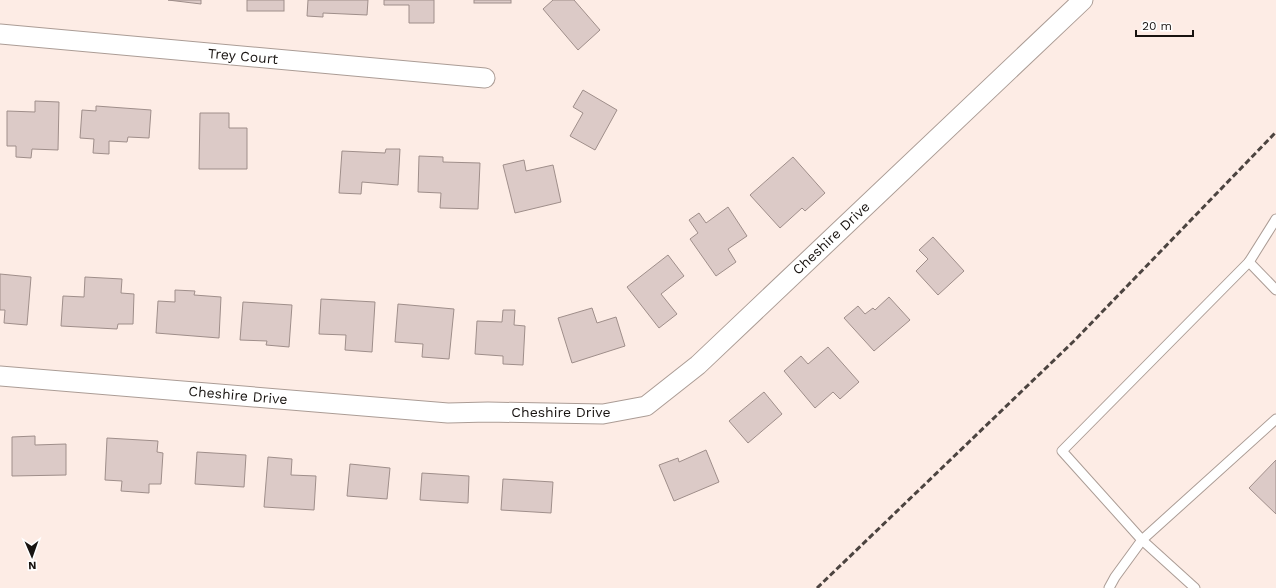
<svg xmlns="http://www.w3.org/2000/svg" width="1276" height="588" font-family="'Work Sans',sans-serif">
<rect width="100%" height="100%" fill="#fdece5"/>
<!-- building -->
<g fill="#dccac7" stroke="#9f8e8a">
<path d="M168,0H201V4Z"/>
<rect x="247" y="0" width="37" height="11"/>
<path d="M308,0H368L367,15L323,13V17L307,16Z"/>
<path d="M384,0H434V23H409V5H384Z"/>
<rect x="474" y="0" width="37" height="3"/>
<path d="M553,0H574L600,30L578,50L543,9Z"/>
<path d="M583,90L617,110L595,150L570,136L583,113L573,107Z"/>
<path d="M35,101L59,102L58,150L32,149L31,158L16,157V146H7V111L35,112Z"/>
<path d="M96,106L151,110L149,138L128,137L127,142L109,141V154L93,153L94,139L80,138L82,110L96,111Z"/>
<path d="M200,113H229V128H247V169H199Z"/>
<path d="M386,149H400L398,185L362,182L361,194L339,193L342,151L385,153Z"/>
<path d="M419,156L443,157V162L480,163L478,209L440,208L441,193L418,192Z"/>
<path d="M793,157L825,193L805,211L802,208L780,228L750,195Z"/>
<path d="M524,160L526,171L553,165L561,202L515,213L503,165Z"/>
<path d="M728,207L747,236L728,249L736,262L716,276L690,239L698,233L689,220L699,213L706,223Z"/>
<path d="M933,237L964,271L938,295L916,271L928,259L919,250Z"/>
<path d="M668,255L684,276L661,294L677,314L659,328L627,287Z"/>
<path d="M0,274L31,277L27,325L4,323L5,310H0Z"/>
<path d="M85,277L122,279L121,293L134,294L133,324H118L117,329L61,326L63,296L84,297Z"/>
<path d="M175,290L195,291L194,295L221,297L219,338L156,333L158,301L175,302Z"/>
<path d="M889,297L910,320L874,351L844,318L858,306L865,314L873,308L875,310Z"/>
<path d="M321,299L375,302L372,352L345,350L346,335L319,334Z"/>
<path d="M243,302L292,305L289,347L266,345L267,341L240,340Z"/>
<path d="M398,304L454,309L449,359L422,357L423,344L395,342Z"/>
<path d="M592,308L597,323L616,317L625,346L572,363L558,318Z"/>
<path d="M503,310H515L514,325L525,326L523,365L503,364V356L475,354L477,321L502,322Z"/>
<path d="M828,347L859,382L840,399L833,392L815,408L784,371L801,356L808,364Z"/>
<path d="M764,392L782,414L748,443L729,421Z"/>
<path d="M35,436V445L66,444V475L12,476V437Z"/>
<path d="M107,438L158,441L157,452L163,453L161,484H149V493L121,491L122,481L105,480Z"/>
<path d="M706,450L719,482L674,501L659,465L678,458L679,462Z"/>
<path d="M197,452L246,455L244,487L195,484Z"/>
<path d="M268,457L292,459L291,475L316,476L314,510L264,507Z"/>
<path d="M1276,460V514L1249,488Z"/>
<path d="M350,464L390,468L387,499L347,496Z"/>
<path d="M422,473L469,476L468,503L420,500Z"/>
<path d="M503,479L553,482L551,513L501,510Z"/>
</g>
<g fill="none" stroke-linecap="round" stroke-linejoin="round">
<defs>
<g id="service">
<path d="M1249,262L1276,219"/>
<path d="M1276,290L1249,262L1062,451L1142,540L1276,419"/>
<path d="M1109,588L1115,577L1142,540L1195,588"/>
</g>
<g id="minor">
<path d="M0,34L485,78"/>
<path d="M0,376L448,413L488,412L603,414L646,406L698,365L1083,0"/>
</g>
</defs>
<!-- service casing -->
<use href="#service" stroke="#ab9c95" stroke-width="11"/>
<!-- minor casing -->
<use href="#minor" stroke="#ab9c95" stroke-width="21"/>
<!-- service -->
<use href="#service" stroke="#fff" stroke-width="9"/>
<!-- minor -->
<use href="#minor" stroke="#fff" stroke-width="19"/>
<!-- rail -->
<path stroke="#4c4440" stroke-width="3" stroke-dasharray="6 3" stroke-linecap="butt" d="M817,588L1074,341L1276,132"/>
</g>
<g text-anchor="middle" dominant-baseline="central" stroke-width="3" stroke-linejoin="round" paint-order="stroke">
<!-- street labels -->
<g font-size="14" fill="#181310" stroke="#fff">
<text transform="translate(243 56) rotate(5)">Trey Court</text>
<text transform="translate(831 238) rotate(-43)">Cheshire Drive</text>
<text transform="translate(238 395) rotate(5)">Cheshire Drive</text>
<text x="561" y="412">Cheshire Drive</text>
</g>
</g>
<!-- north arrow -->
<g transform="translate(32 556) rotate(178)" stroke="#ffffff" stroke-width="3" paint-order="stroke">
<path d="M0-3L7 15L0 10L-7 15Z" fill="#181310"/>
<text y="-6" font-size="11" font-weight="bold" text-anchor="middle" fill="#181310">N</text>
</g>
<!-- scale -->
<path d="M1136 30v6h57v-6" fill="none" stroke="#181310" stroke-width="2"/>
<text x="1142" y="30" font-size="12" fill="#181310" stroke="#ffffff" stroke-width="3" paint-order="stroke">20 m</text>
</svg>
